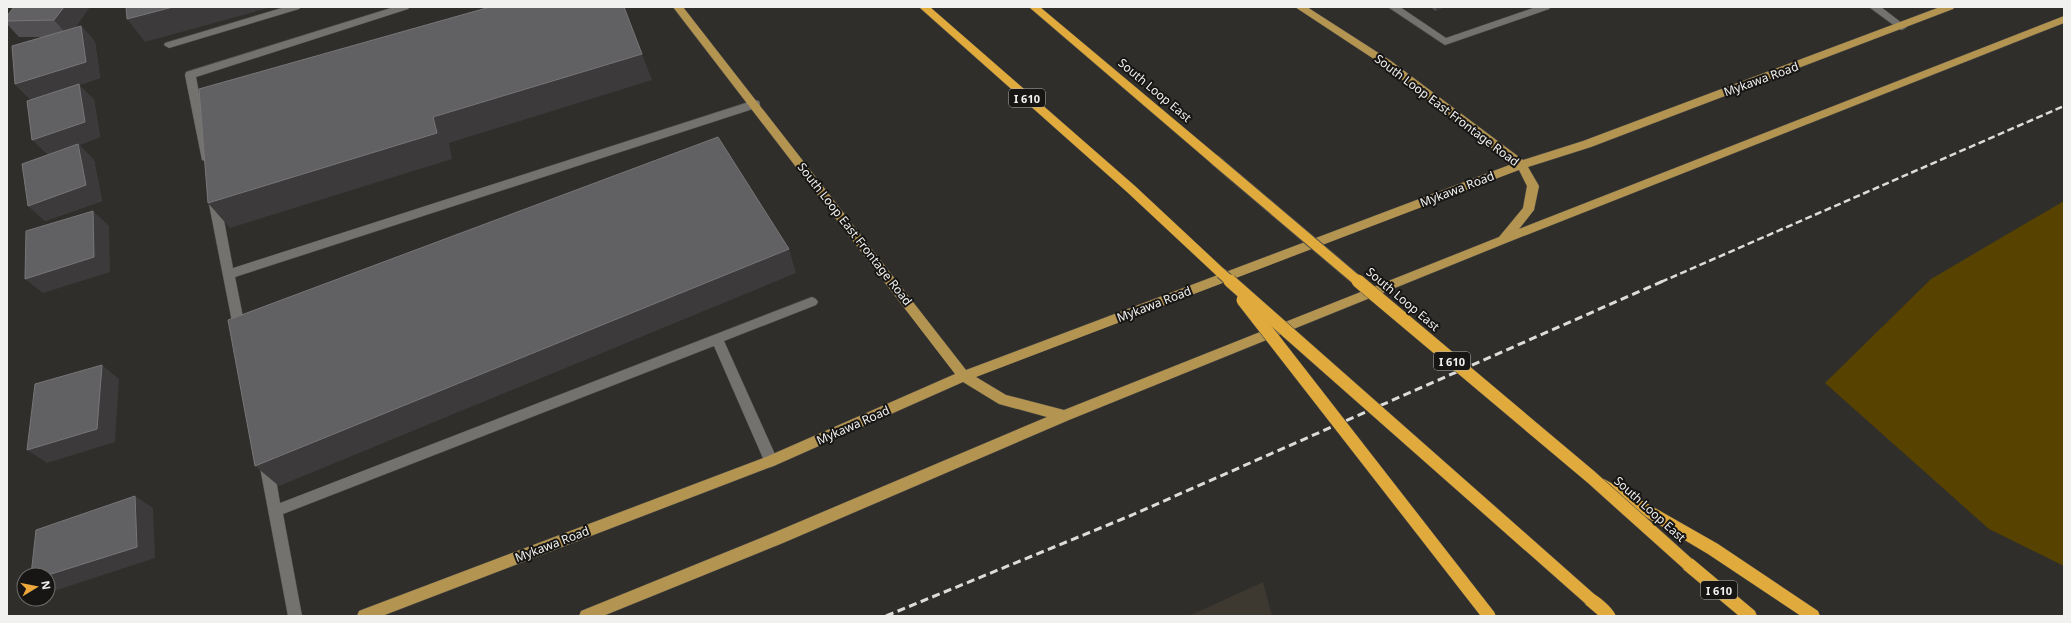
<svg xmlns="http://www.w3.org/2000/svg" width="2071" height="623" font-family="'Noto Sans',sans-serif">
<rect width="100%" height="100%" fill="#2f2e2b"/>
<!-- built -->
<path fill="#3d3931" d="M1263,582L1272,616H1189Z"/>
<!-- green -->
<path fill="#574200" d="M2064,201V566L1989,529L1825,383L1931,279Z"/>
<g fill="none" stroke-linecap="round" stroke-linejoin="round">
<defs>
<g id="minor">
<path d="M285,7H301L299,9L169,48L164,45L165,43Z"/>
<path d="M394,7H410L408,9L196,77L211,157L206,161L202,160L185,75L186,72Z"/>
<path d="M1388,7H1400L1446,38L1536,7H1551L1549,9L1445,45Z"/>
<path d="M1869,7H1881L1907,27L1902,30L1899,29Z"/>
<path d="M755,100L759,101L760,104L759,107L235,277L246,332L244,336L240,337L236,336L234,332L208,199L210,196L214,195L220,199L233,268Z"/>
<path d="M812,297L816,299L818,302L816,305L724,341L778,461L776,465L771,467L766,465L714,346L283,514L302,616H288L259,462L261,458L266,456L271,458L273,462L280,503Z"/>
</g>
<path id="major" d="M673,7H683L966,370L1512,164L1383,65L1295,7H1307L1391,61L1523,160L1583,141L1940,7H1955L1953,9L1591,147L1528,167L1539,186L1534,210L1519,229L2064,16V23L1506,243L1069,420L783,543L603,616H579L581,611L773,533L1047,417L999,404L963,382L776,465L382,616H357L359,611L364,609L766,457L955,374ZM1519,170L1527,186L1523,208L1499,237L1064,410L1006,395L976,377Z"/>
<g id="highway">
<path d="M919,7H930L1135,186L1225,270L1227,273L1225,276H1217L1127,192Z"/>
<path d="M1029,7H1040L1219,157L1220,160L1219,163H1211Z"/>
<path d="M1604,479L1718,544L1818,611L1820,616H1801L1708,554L1599,489L1597,485L1599,481Z"/>
<path d="M1688,557L1693,559L1755,611L1757,616H1739L1683,569L1681,564L1683,559Z"/>
<path d="M1590,592C1599,596 1612,607 1616,616H1599L1585,604L1583,599L1585,594Z"/>
</g>
</defs>
<!-- minor casing -->
<use href="#minor" stroke="#4b4b48" stroke-width="1"/>
<!-- major casing -->
<use href="#major" stroke="#4b4b48" stroke-width="1"/>
<!-- highway casing -->
<use href="#highway" stroke="#4b4b48" stroke-width="1"/>
<!-- minor -->
<use href="#minor" fill="#73726f" fill-rule="evenodd"/>
<!-- major -->
<use href="#major" fill="#b49451" fill-rule="evenodd"/>
<!-- highway -->
<use href="#highway" fill="#e0aa3d" fill-rule="evenodd"/>
<!-- rail-far1 -->
<path stroke="#dcdcda" stroke-width="2.5" stroke-dasharray="7 3.5" stroke-linecap="butt" d="M1661,282L2064,106"/>
<!-- rail -->
<path stroke="#dcdcda" stroke-width="3" stroke-dasharray="8 4.5" stroke-linecap="butt" d="M886,616L1132,515L1663,281"/>
<defs>
<g id="highway-bridge-far1">
<path d="M1215,160L1359,282"/>
<path d="M1221,273L1231,282"/>
</g>
<g id="highway-bridge">
<path d="M1230,281L1590,599"/>
<path d="M1358,281L1591,477L1688,564"/>
<path d="M1243,300L1489,616"/>
</g>
</defs>
<!-- highway-bridge-far1 casing -->
<use href="#highway-bridge-far1" stroke="#4b4b48" stroke-width="12" stroke-linecap="butt"/>
<!-- highway-bridge casing -->
<use href="#highway-bridge" stroke="#4b4b48" stroke-width="14" stroke-linecap="butt"/>
<!-- highway-bridge-far1 -->
<use href="#highway-bridge-far1" stroke="#e0aa3d" stroke-width="10"/>
<!-- highway-bridge -->
<use href="#highway-bridge" stroke="#e0aa3d" stroke-width="13"/>
</g>
<!-- wall -->
<g fill="#504e51">
<path d="M14,7L76,27L81,26L95,42L100,78L79,85L94,100L100,137L79,145L94,160L102,201L45,221L48,155L31,100L15,84L44,37H19L7,24V16Z"/>
<path d="M1431,7H1445L1435,11Z"/>
</g>
<!-- shaded-wall -->
<g fill="#3c3a3b">
<path d="M64,7H90L69,37L54,20Z"/>
<path d="M173,7H272L145,42L127,19Z"/>
<path d="M1437,7H1445L1435,11Z"/>
<path d="M81,26L95,42L100,78L79,85L94,100L100,137L79,145L94,160L102,201L45,221L28,206L48,155L32,140L31,100L15,84Z"/>
<path d="M642,54L652,80L449,143L452,159L230,228L208,203L433,117Z"/>
<path d="M93,211L109,226L110,272L43,293L25,279Z"/>
<path d="M789,249L796,273L279,486L255,466Z"/>
<path d="M102,365L119,379L115,442L47,463L27,450Z"/>
<path d="M135,496L153,508L155,558L51,592L48,591V575Z"/>
</g>
<!-- building -->
<g fill="#616062" stroke="#787678">
<path d="M14,7H64L54,20L7,21V16Z"/>
<path d="M126,7H173L127,19Z"/>
<path d="M490,7H624L642,54L433,117L437,133L208,203L199,89Z"/>
<path d="M81,26L86,62L15,84L12,46Z"/>
<path d="M79,84L85,122L32,140L27,101Z"/>
<path d="M718,137L789,249L255,466L228,320Z"/>
<path d="M78,144L86,185L28,206L22,164Z"/>
<path d="M93,211L94,257L25,279L26,231Z"/>
<path d="M102,365L97,429L27,450L35,384Z"/>
<path d="M135,496L137,547L48,575H31L36,530Z"/>
</g>
<g text-anchor="middle" dominant-baseline="central" stroke-width="4" stroke-linejoin="round" paint-order="stroke">
<!-- shield labels -->
<g fill="#171615" stroke="#b0afae" stroke-width="1">
<rect x="1009" y="89" width="36" height="18" rx="3"/>
<rect x="1434" y="352" width="36" height="18" rx="3"/>
<rect x="1701" y="581" width="36" height="18" rx="3"/>
</g>
<g font-size="11" font-weight="bold" fill="#f1f1ef">
<text x="1027" y="98">I 610</text>
<text x="1452" y="361">I 610</text>
<text x="1719" y="590">I 610</text>
</g>
<!-- street labels -->
<g font-size="12" fill="#f1f1ef" stroke="#171615">
<text transform="translate(1761 79) rotate(-20)">Mykawa Road</text>
<text transform="translate(1155 90) rotate(40)">South Loop East</text>
<text transform="translate(1447 110) rotate(37)">South Loop East Frontage Road</text>
<text transform="translate(1457 189) rotate(-21)">Mykawa Road</text>
<text transform="translate(855 234) rotate(52)">South Loop East Frontage Road</text>
<text transform="translate(1403 299) rotate(40)">South Loop East</text>
<text transform="translate(1154 304) rotate(-21)">Mykawa Road</text>
<text transform="translate(853 425) rotate(-24)">Mykawa Road</text>
<text transform="translate(1650 509) rotate(42)">South Loop East</text>
<text transform="translate(552 544) rotate(-21)">Mykawa Road</text>
</g>
</g>
<!-- border -->
<rect width="2071" height="623" fill="none" stroke="#f1f1ef" stroke-width="16"/>
<!-- north arrow -->
<g transform="translate(36 587) rotate(80)"><circle r="19" fill="#171615" stroke="#6e6e6c"/>
<path d="M0-3L7 15L0 10L-7 15Z" fill="#eda83b"/>
<text y="-6" font-size="11" font-weight="bold" text-anchor="middle" fill="#f1f1ef">N</text>
</g>
</svg>
